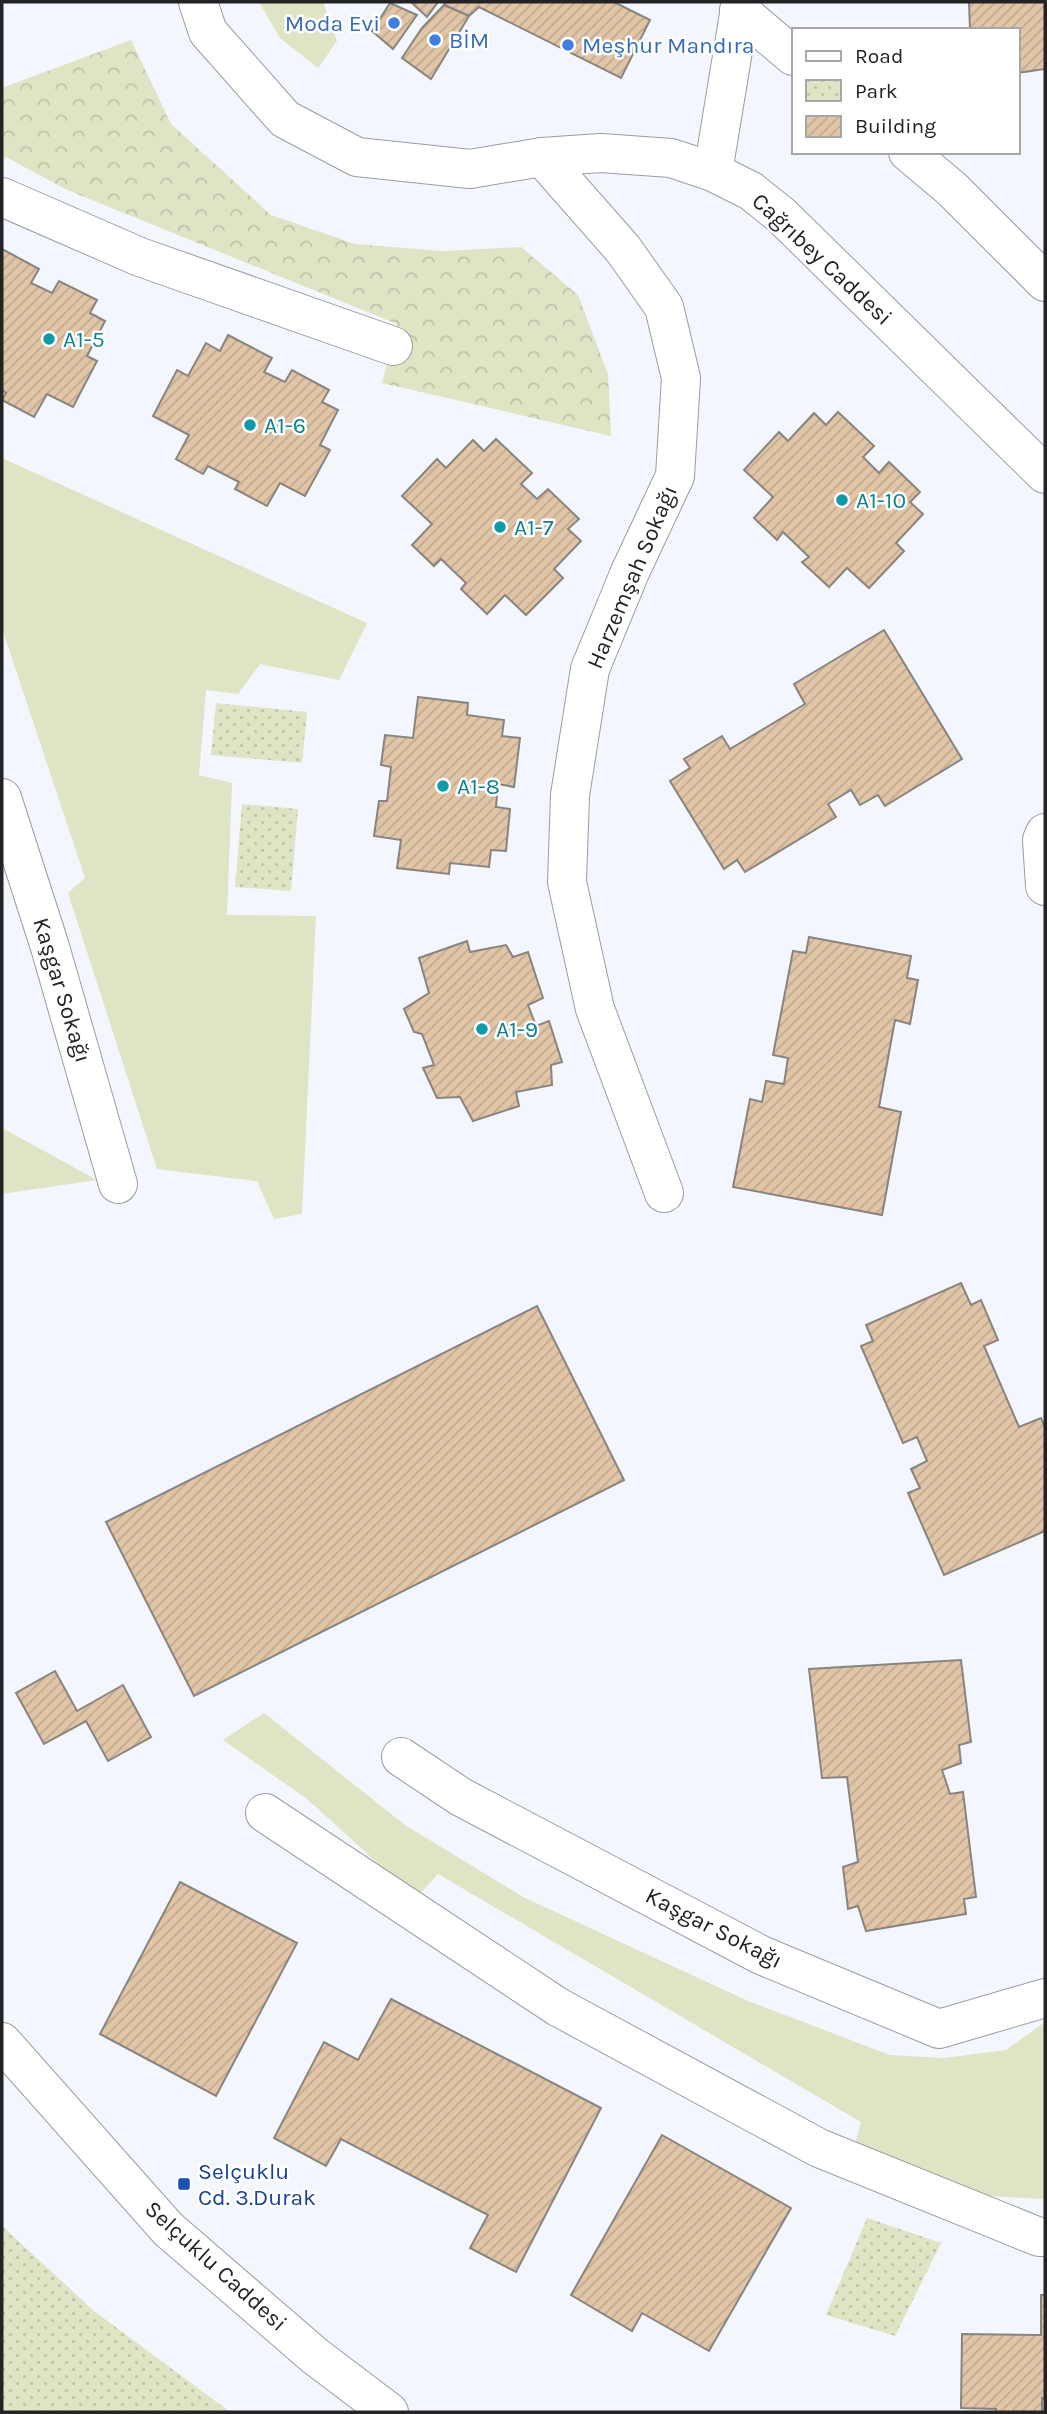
<svg xmlns="http://www.w3.org/2000/svg" width="1047" height="2414" font-family="Karla,sans-serif">
<defs>
<pattern id="forest-crowns" width="20" height="18" patternUnits="userSpaceOnUse" patternTransform="scale(1.75)"><rect width="20" height="18" fill="#dfe4c4"/><path d="M2 6a3 3 0 1 1 6 0M12 15a3 3 0 1 1 6 0" fill="none" stroke="#bfc3a8"/></pattern>
<pattern id="park-dots" width="8" height="8" patternUnits="userSpaceOnUse" patternTransform="scale(1.75)"><rect width="8" height="8" fill="#dfe4c4"/><path d="M2 2h.1M6 6h.1" fill="none" stroke="#bfc3a8" stroke-width="1.8" stroke-linecap="round"/></pattern>
<pattern id="building-hatch" width="6" height="6" patternUnits="userSpaceOnUse" patternTransform="scale(1.75)"><rect width="6" height="6" fill="#e1c5a7"/><path d="M-1 1l2-2M0 6l6-6M5 7l2-2" fill="none" stroke="#c1a990"/></pattern>
</defs>
<rect width="100%" height="100%" fill="#f4f6fd"/>
<!-- grass -->
<g fill="#dfe4c4">
<path d="M259,2H323L337,41L318,68L280,38Z"/>
<path d="M2,458L367,623L339,680L260,664L238,694L206,690L199,775L232,783L227,915L316,916L302,1214L274,1219L257,1181L157,1169L68,893L85,878L2,628Z"/>
<path d="M2,1128L97,1180L2,1194Z"/>
<path d="M264,1713L405,1825L523,1897L748,2001L890,2055L944,2058L1006,2050L1045,2022V2199L986,2196L854,2148L861,2122L438,1874L416,1898L307,1799L223,1740Z"/>
</g>
<!-- forest -->
<path fill="url(#forest-crowns)" d="M131,40L171,124L271,215L355,244L442,251L521,247L578,295L608,374L611,436L382,383L397,324L65,189L6,157L2,161V88Z"/>
<!-- park -->
<g fill="url(#park-dots)">
<path d="M216,703L307,712L302,763L211,755Z"/>
<path d="M242,804L298,809L291,891L235,887Z"/>
<path d="M867,2218L941,2243L895,2336L826,2315Z"/>
<path d="M2,2226L94,2311L230,2412H2Z"/>
</g>
<!-- building -->
<g fill="url(#building-hatch)" stroke="#89847f" stroke-width="2">
<path d="M411,2H438L427,17Z"/>
<path d="M446,2H614L650,20L621,78L479,7L469,16L444,5Z"/>
<path d="M969,2H1045V69L1017,73V30H970Z"/>
<path d="M390,3L417,15L393,49L372,31Z"/>
<path d="M444,5L469,16L431,79L402,58L422,28Z"/>
<path d="M2,249L39,269L31,283L52,293L59,281L97,300L90,313L105,321L87,356L97,361L73,407L47,394L34,417L2,400L6,393L2,390Z"/>
<path d="M228,335L272,358L264,372L285,382L292,370L329,390L322,402L338,410L320,445L330,450L305,496L280,483L267,506L235,489L239,482L208,466L203,474L176,459L189,435L153,416L177,370L188,376L206,343L220,351Z"/>
<path d="M838,412L874,446L863,457L879,473L889,462L920,492L910,502L923,514L896,543L904,551L869,588L847,568L829,587L802,562L809,557L783,532L777,540L754,518L773,497L744,470L779,432L788,441L814,413L826,425Z"/>
<path d="M496,439L532,473L521,484L537,499L548,489L579,519L568,529L581,541L554,569L563,578L526,615L505,595L487,614L461,589L466,583L441,559L434,566L412,545L432,524L402,496L437,459L446,468L473,440L484,451Z"/>
<path d="M884,630L962,759L885,806L878,795L860,805L851,790L828,804L836,817L745,872L737,860L724,869L670,781L690,768L684,759L722,736L730,749L805,704L794,684Z"/>
<path d="M418,697L468,703L467,715L504,720L502,736L520,738L514,787L498,784L496,807L510,809L506,851L491,850L489,867L450,863L449,874L397,868L401,840L374,836L379,801H387L391,767L381,765L385,735L413,738Z"/>
<path d="M809,937L911,956L907,978L918,980L910,1024L895,1020L879,1107L901,1112L882,1215L733,1187L750,1099L762,1102L766,1081L784,1084L788,1058L773,1055L793,951L806,953Z"/>
<path d="M467,941L470,952L506,945L513,957L528,952L543,998L528,1005L536,1026L549,1021L562,1062L551,1065L552,1085L516,1092L519,1106L473,1121L460,1097L437,1098L423,1068L434,1065L422,1034L414,1032L404,1009L429,993L419,958Z"/>
<path d="M961,1283L971,1305L981,1300L998,1340L984,1346L1019,1427L1041,1418L1045,1428V1531L944,1575L908,1493L920,1488L911,1469L927,1461L917,1437L903,1443L861,1346L873,1341L866,1325Z"/>
<path d="M537,1306L624,1480L194,1696L106,1522Z"/>
<path d="M961,1660L971,1742L959,1745L961,1763L942,1770L950,1794L963,1792L976,1897L964,1899L966,1914L866,1931L858,1906L848,1909L843,1867L858,1862L847,1777L822,1778L809,1669Z"/>
<path d="M55,1671L77,1711L123,1685L151,1737L108,1761L86,1721L44,1744L16,1693Z"/>
<path d="M180,1882L297,1943L216,2096L100,2034Z"/>
<path d="M391,1999L601,2108L516,2272L470,2248L488,2215L341,2139L326,2166L274,2138L324,2042L358,2060Z"/>
<path d="M662,2135L791,2208L709,2351L642,2313L632,2331L571,2295Z"/>
<path d="M1041,2295H1045V2399L1042,2398V2412H996V2409L961,2408L962,2334L1041,2335Z"/>
</g>
<g fill="none" stroke-linecap="round" stroke-linejoin="round">
<defs>
<g id="minor">
<path d="M198,2L208,32L285,119L357,157L470,169L542,157L601,153L671,158L713,172L751,191L781,215L1045,474"/>
<path d="M739,10L793,56"/>
<path d="M908,152L952,189L1045,282"/>
<path d="M542,157L623,249L664,307L681,378L675,476L630,572L590,669L570,795L567,882L595,1009L664,1193"/>
<path d="M713,172L741,2"/>
<path d="M2,197L140,257L393,346"/>
<path d="M2,798L50,947L118,1184"/>
<path d="M1045,833L1042,840L1045,886"/>
<path d="M401,1757L461,1797L761,1955L939,2029L1045,1998"/>
<path d="M265,1813L558,2007L819,2148L1039,2237H1045"/>
<path d="M2,2042L168,2229L315,2356L389,2412"/>
</g>
</defs>
<!-- minor casing -->
<use href="#minor" stroke="#9a9da3" stroke-width="40"/>
<!-- minor -->
<use href="#minor" stroke="#fff" stroke-width="38"/>
</g>
<!-- markers -->
<g fill="#3f7fe0" stroke="#fff" stroke-width="2.5">
<circle cx="394" cy="23" r="7"/>
<circle cx="435" cy="40" r="7"/>
<circle cx="568" cy="45" r="7"/>
</g>
<g fill="#0f9aa8" stroke="#fff" stroke-width="2.5">
<circle cx="49" cy="339" r="7"/>
<circle cx="250" cy="425" r="7"/>
<circle cx="842" cy="500" r="7"/>
<circle cx="500" cy="527" r="7"/>
<circle cx="443" cy="786" r="7"/>
<circle cx="482" cy="1029" r="7"/>
</g>
<rect fill="#1a4fb4" stroke="#fff" stroke-width="2.5" x="177" y="2177" width="14" height="14" rx="3.5"/>
<g text-anchor="middle" dominant-baseline="central" stroke-width="5" stroke-linejoin="round" paint-order="stroke">
<!-- shop labels -->
<g font-size="23" fill="#366cbe" stroke="#fff" text-anchor="start">
<text x="380" y="23" text-anchor="end">Moda Evi</text>
<text x="449" y="40">BİM</text>
<text x="582" y="45">Meşhur Mandıra</text>
</g>
<!-- street labels -->
<g font-size="23" fill="#232326" stroke="#fff">
<text transform="translate(822 259) rotate(43)">Cağrıbey Caddesi</text>
<text transform="translate(632 577) rotate(-67)">Harzemşah Sokağı</text>
<text transform="translate(62 990) rotate(73)">Kaşgar Sokağı</text>
<text transform="translate(714 1928) rotate(27)">Kaşgar Sokağı</text>
<text transform="translate(216 2266) rotate(42)">Selçuklu Caddesi</text>
</g>
<!-- culture labels -->
<g font-size="23" fill="#0d838f" stroke="#fff" text-anchor="start">
<text x="63" y="339">A1-5</text>
<text x="264" y="425">A1-6</text>
<text x="856" y="500">A1-10</text>
<text x="514" y="527">A1-7</text>
<text x="457" y="786">A1-8</text>
<text x="496" y="1029">A1-9</text>
</g>
<!-- transit labels -->
<g font-size="23" fill="#164399" stroke="#fff" text-anchor="start">
<text x="198" y="2171">Selçuklu<tspan x="198" dy="26">Cd. 3.Durak</tspan></text>
</g>
</g>
<!-- border -->
<rect width="1047" height="2414" fill="none" stroke="#232326" stroke-width="7"/>
<!-- legend -->
<rect x="792" y="28" width="228" height="126" fill="#ffffff" stroke="#a7a7a8" stroke-width="2"/>
<rect x="806" y="51" width="35" height="10" fill="#ffffff" stroke="#a7a7a8" stroke-width="2"/>
<text x="855" y="63" font-size="21" fill="#232326">Road</text>
<rect x="806" y="80" width="35" height="21" fill="url(#park-dots)" stroke="#a7a7a8" stroke-width="2"/>
<text x="855" y="98" font-size="21" fill="#232326">Park</text>
<rect x="806" y="116" width="35" height="21" fill="url(#building-hatch)" stroke="#a7a7a8" stroke-width="2"/>
<text x="855" y="133" font-size="21" fill="#232326">Building</text>
</svg>
